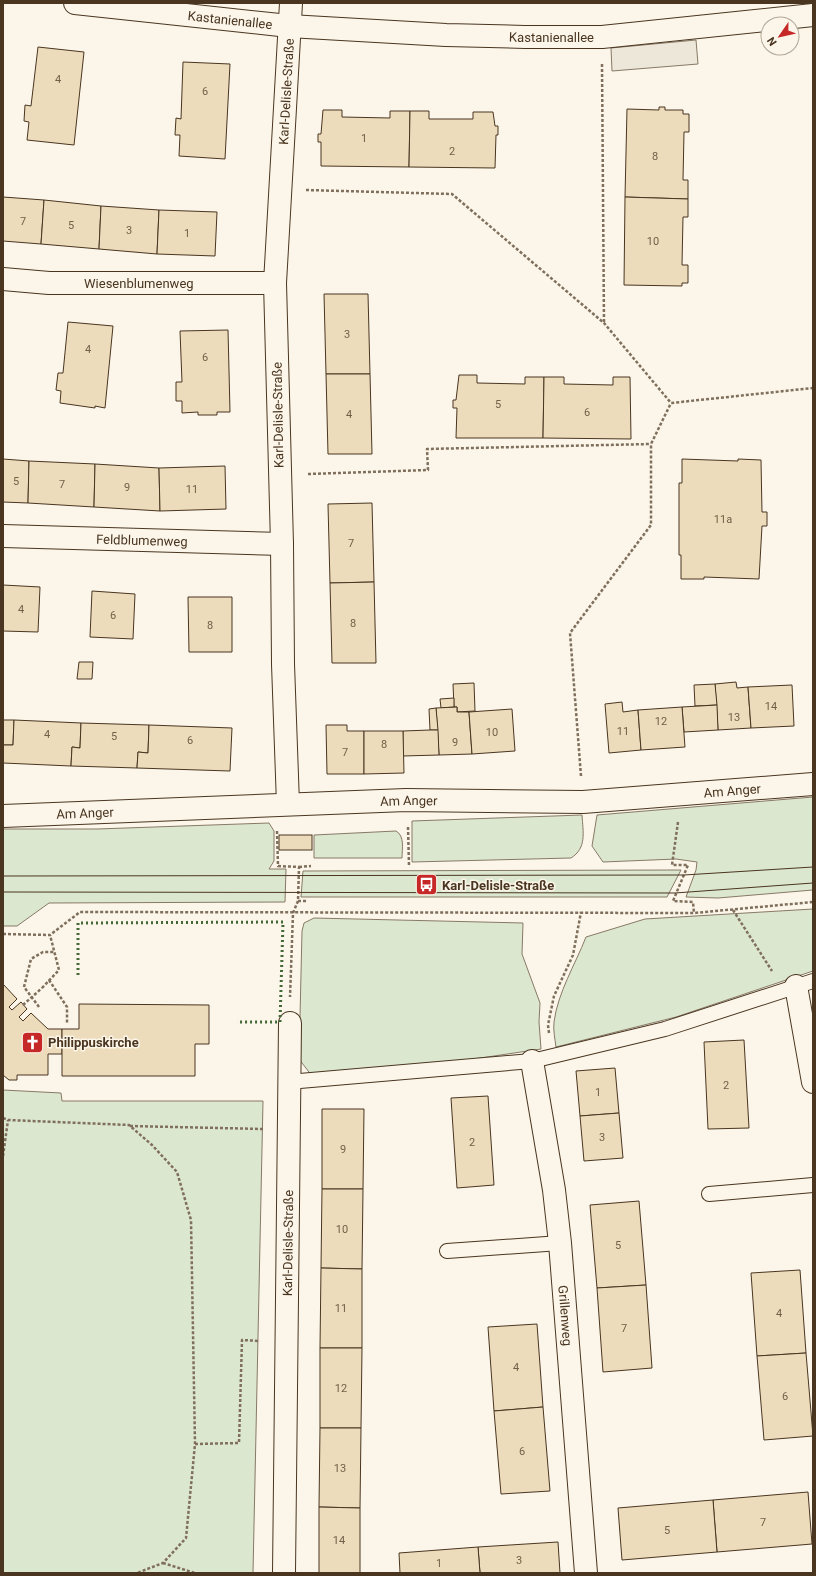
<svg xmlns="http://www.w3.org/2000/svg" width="816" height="1576" font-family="Roboto,sans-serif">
<rect width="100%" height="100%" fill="#fbf6e9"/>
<!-- green -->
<g fill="#dce7d0" stroke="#887966">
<path d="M813,797V890L718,898L686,897L696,870L697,862L676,859L603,862L592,846L597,815Z"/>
<path d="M582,815C583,832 587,848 571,858L412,862V821Z"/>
<path d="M269,823L274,831V861L269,869H286L285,902L49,903L17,926H3V829H97Z"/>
<path d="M396,831C405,836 402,849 402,858H314V835Z"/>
<path d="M681,870L667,897H301L303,871Z"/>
<path d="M813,909V971L676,1017L556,1047C555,1039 553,1030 554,1022C558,992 575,965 586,937L645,919Z"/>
<path d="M314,918L523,923L522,954L540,1003L539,1022L541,1049L447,1063L312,1076L299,1059L302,931L304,923Z"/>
<path d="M3,1090L61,1093L62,1101H263L253,1573H3Z"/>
</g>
<!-- parking -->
<path fill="#ede7d9" stroke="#887966" d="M696,40L698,64L612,71L611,48Z"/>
<!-- building -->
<g fill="#ecdcbc" stroke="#4a3520">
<path d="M38,47L84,52L74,145L27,140L29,122L24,121L25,105L31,106Z"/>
<path d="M183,62L230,64L225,159L179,156L180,135H175L176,118L181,119Z"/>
<path d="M659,107H665V110H683V114H689V132H684L683,180H688V199L625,197L627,109L659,110Z"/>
<path d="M323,110H342V117L390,118V111H410L409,167L321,166V142H318V134H321Z"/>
<path d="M410,111H429V119H473V112H493L495,126H498V135H496L495,168L409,167Z"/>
<path d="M3,197L44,200L41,244L3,241Z"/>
<path d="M625,197L688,199V217H683L682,265H688V283H682V286L624,285Z"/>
<path d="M44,200L101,206L99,249L41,244Z"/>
<path d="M101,206L159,210L157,254L99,249Z"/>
<path d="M159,210L217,212L215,256L157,254Z"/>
<path d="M324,294H368L370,374H326Z"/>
<path d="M68,322L113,326L105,408L95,406V408L60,403L61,391L56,390L58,373H63Z"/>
<path d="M228,330L230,412H217V415H198V412L182,413V401H176V382H182L180,331Z"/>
<path d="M326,374H370L372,454H328Z"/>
<path d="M459,375H477V383L525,384V377H544L543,438H456L457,408H453V400H456Z"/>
<path d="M544,377H564V384L613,385V377H630L631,439L543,438Z"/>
<path d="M3,459L29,461L28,503L3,502Z"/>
<path d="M682,459L738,461V459L761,460L762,512H767V526H762L759,579L704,577V579H681V555H679V483H682Z"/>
<path d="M29,461L95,464L94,507L28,503Z"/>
<path d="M95,464L159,468L160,511L94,507Z"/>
<path d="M225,466L226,509L160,511L159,468Z"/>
<path d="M372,503L374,582L330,583L328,504Z"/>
<path d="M374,582L376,663H332L330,583Z"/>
<path d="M3,585L40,587L38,632L3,631Z"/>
<path d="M92,591L135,594L133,639L90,637Z"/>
<path d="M188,597H232V652H189Z"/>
<path d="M79,662H93L92,679H77Z"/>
<path d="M736,682L737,688L748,687L751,728L718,730L715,684Z"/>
<path d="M474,683L475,711L457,712V707H454L453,684Z"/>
<path d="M715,684L717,705L695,706L694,685Z"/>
<path d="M792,685L794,726L751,728L748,687Z"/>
<path d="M454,698V707L441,708L440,699Z"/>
<path d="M622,702L623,712L638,710L641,750L609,753L605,704Z"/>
<path d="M717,705L718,730L684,732L682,707Z"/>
<path d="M457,707V712H469L472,754L439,755L436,708Z"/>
<path d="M682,707L685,747L641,750L638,710Z"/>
<path d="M436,708L438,730H430L429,709Z"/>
<path d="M512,709L515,751L472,754L469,712Z"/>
<path d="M3,720H14L13,745H3V749Z"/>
<path d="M14,720L81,723L80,748L72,747L71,766L3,763V745H13Z"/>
<path d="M81,723L149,725L148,753L138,752L137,768L71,766L72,747L80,748Z"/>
<path d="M149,725L232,728L230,771L137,768L138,752L148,753Z"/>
<path d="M326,725H347V731H364V774H327Z"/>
<path d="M430,730H438L439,755L403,756V731Z"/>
<path d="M364,731H403L404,773L364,774Z"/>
<rect x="279" y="835" width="33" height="15"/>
<path d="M3,984L17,999L9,1007L12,1010L21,1002L27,1009L19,1017L23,1021L31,1013L48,1029H62V1054H48V1075H17V1080H9L3,1075Z"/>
<path d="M79,1004L209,1005V1044H195V1076H62V1029H79Z"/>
<path d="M744,1040L749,1128L708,1129L704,1042Z"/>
<path d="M615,1068L619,1113L580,1116L576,1071Z"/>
<path d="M488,1096L494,1185L457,1188L451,1098Z"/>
<path d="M322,1109H364L363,1189H322Z"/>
<path d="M619,1113L623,1158L584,1161L580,1116Z"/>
<path d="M322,1189H363L362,1269L321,1268Z"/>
<path d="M639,1201L646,1285L597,1288L590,1205Z"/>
<path d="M321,1268L362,1269V1348H320Z"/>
<path d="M800,1270L806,1353L757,1356L751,1273Z"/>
<path d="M646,1285L652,1368L603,1372L597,1288Z"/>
<path d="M537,1324L543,1407L494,1411L488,1327Z"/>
<path d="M320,1348H362L361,1428H320Z"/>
<path d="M806,1353L813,1436L764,1440L757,1356Z"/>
<path d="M543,1407L550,1491L501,1494L494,1411Z"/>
<path d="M320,1428H361L360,1508L319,1507Z"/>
<path d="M808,1492L812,1544L717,1552L713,1500Z"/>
<path d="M713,1500L717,1552L622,1560L618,1508Z"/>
<path d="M319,1507L360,1508V1573H319Z"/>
<path d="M558,1542L560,1573H480L478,1547Z"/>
<path d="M478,1547L480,1573H400L399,1553Z"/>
</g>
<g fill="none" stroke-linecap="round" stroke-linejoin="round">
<defs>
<g id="service">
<path d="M288,1082L532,1061L665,1029L813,981"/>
<path d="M709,1194L813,1185"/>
<path d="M447,1251L560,1243"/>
</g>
<g id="minor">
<path id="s1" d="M75,3L289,26L446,35L525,37H602L813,15"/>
<path id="s2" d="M3,279L49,283H275"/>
<path id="s3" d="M3,536L282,544"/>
<path id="s4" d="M288,804L283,664L282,544L275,283L291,3"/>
<path id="s5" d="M3,816L406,800L583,802L813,784"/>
<path d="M796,986L813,1082"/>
<path id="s6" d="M532,1061L554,1190L560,1243L586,1573"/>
<path id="s7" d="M284,1573L290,1023"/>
</g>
</defs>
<!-- service casing -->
<use href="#service" stroke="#4a3520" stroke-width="16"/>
<!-- minor casing -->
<use href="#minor" stroke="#4a3520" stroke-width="24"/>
<!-- path -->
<g stroke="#7f6f5c" stroke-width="2.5" stroke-dasharray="3 2" stroke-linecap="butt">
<path d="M602,64L604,323"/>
<path d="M306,190L452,194L604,323L671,403L813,388"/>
<path d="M308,474L428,470L427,449L651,444"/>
<path d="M581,776L570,633L651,525V444L671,403"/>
<path d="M678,822L672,865H688L673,901L693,902L694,913"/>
<path d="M408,827L409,866"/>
<path d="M277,831L278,866L299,867L298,901L293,913L290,997"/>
<path d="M299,867L311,866"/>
<path d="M298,901H306"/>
<path d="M733,910L772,971"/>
<path d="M3,934L50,935L80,912L694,913L813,902"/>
<path d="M49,980L67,1007V1023"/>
<path d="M42,988L59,970L50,935"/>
<path d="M39,1007L24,987L31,959L43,952H55"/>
<path d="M549,1033L548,1025L554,996L573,955L581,912"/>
<path d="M3,1118L8,1120L129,1125L152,1145L177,1172L191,1220L195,1444L186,1538L163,1563L137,1573"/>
<path d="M130,1126L263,1129"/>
<path d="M3,1156L8,1120"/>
<path d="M195,1444L239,1443L242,1340L260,1341"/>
<path d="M163,1563L195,1573"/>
</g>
<!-- service -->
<use href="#service" stroke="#fbf6e9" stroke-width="14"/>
<!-- minor -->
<use href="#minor" stroke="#fbf6e9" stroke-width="22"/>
<!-- tram -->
<g stroke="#4a3520" stroke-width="1">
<path d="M3,876L684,875L813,867"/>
<path d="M3,892L675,893L813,883"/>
</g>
<!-- path-bridge -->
<path stroke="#7f6f5c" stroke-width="2.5" stroke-dasharray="3 2" stroke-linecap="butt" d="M23,1005L42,988"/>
<!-- hedge -->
<path stroke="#436837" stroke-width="3" stroke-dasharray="2 3" stroke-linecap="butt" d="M78,975V923L283,922L280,1022H237"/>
</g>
<!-- icons -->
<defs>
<symbol id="bus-square" viewBox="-11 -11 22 22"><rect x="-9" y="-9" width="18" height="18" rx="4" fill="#c62828" stroke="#fbf6e9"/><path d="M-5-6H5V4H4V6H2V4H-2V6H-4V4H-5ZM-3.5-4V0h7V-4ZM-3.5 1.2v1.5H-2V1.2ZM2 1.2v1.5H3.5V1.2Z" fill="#fff"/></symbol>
<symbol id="church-square" viewBox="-11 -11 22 22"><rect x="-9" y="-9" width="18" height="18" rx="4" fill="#c62828" stroke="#fbf6e9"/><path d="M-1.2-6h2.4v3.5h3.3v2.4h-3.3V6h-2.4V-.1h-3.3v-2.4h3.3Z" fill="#fff"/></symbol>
</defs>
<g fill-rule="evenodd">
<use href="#bus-square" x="414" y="872" width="25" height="25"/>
<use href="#church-square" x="20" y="1030" width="25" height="25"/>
</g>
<g text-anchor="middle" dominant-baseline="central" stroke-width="3" stroke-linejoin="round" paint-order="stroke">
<!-- number labels -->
<g font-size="11" fill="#725f47">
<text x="58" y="79">4</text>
<text x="205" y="91">6</text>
<text x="364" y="138">1</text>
<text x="452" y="151">2</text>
<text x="655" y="156">8</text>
<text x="23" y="221">7</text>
<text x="71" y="225">5</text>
<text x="129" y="230">3</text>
<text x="187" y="233">1</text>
<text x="653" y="241">10</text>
<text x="347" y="334">3</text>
<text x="88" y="349">4</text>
<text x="205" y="357">6</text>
<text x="498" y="404">5</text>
<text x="587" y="412">6</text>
<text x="349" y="414">4</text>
<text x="16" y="481">5</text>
<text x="62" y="484">7</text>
<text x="127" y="487">9</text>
<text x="192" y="489">11</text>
<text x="723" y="519">11a</text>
<text x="351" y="543">7</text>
<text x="21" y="609">4</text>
<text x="113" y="615">6</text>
<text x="353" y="623">8</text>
<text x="210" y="625">8</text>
<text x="771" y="706">14</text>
<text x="734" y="717">13</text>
<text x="661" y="721">12</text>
<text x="623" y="731">11</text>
<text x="492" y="732">10</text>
<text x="47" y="734">4</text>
<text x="114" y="736">5</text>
<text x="190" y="740">6</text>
<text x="455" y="742">9</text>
<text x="384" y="744">8</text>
<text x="345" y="752">7</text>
<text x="726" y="1085">2</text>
<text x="598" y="1092">1</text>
<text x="602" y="1137">3</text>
<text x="472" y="1142">2</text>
<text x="343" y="1149">9</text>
<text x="342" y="1229">10</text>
<text x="618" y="1245">5</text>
<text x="341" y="1308">11</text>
<text x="779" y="1313">4</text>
<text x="624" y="1328">7</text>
<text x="516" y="1367">4</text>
<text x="341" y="1388">12</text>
<text x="785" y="1396">6</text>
<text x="522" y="1451">6</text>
<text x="340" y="1468">13</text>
<text x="763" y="1522">7</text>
<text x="667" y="1530">5</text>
<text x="339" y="1540">14</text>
<text x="519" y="1560">3</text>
<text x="439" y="1563">1</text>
</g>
<!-- street labels -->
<g font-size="13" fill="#4a3520" stroke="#fbf6e9">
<text stroke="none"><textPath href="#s1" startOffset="156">Kastanienallee</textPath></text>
<text stroke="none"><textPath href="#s1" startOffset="478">Kastanienallee</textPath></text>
<text stroke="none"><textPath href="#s4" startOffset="713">Karl-Delisle-Straße</textPath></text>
<text stroke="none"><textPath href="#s2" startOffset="136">Wiesenblumenweg</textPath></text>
<text transform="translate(278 415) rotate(-91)">Karl-Delisle-Straße</text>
<text stroke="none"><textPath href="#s3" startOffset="139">Feldblumenweg</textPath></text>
<text stroke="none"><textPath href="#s5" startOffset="730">Am Anger</textPath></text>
<text stroke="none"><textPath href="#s5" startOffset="406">Am Anger</textPath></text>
<text stroke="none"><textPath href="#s5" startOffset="82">Am Anger</textPath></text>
<text stroke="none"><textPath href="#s7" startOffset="330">Karl-Delisle-Straße</textPath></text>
<text stroke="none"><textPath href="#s6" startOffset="257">Grillenweg</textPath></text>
</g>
<!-- poi labels -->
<g font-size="13" font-weight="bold" fill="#4a3520" stroke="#fbf6e9" text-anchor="start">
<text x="442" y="885">Karl-Delisle-Straße</text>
<text x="48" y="1042">Philippuskirche</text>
</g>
</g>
<!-- border -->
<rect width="816" height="1576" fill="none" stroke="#4a3520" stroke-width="8"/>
<!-- north arrow -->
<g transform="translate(780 36) rotate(236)"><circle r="19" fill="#fbf6e9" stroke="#b4a999"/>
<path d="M0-3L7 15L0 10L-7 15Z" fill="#c62828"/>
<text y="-6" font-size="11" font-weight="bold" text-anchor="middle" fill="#4a3520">N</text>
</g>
</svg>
